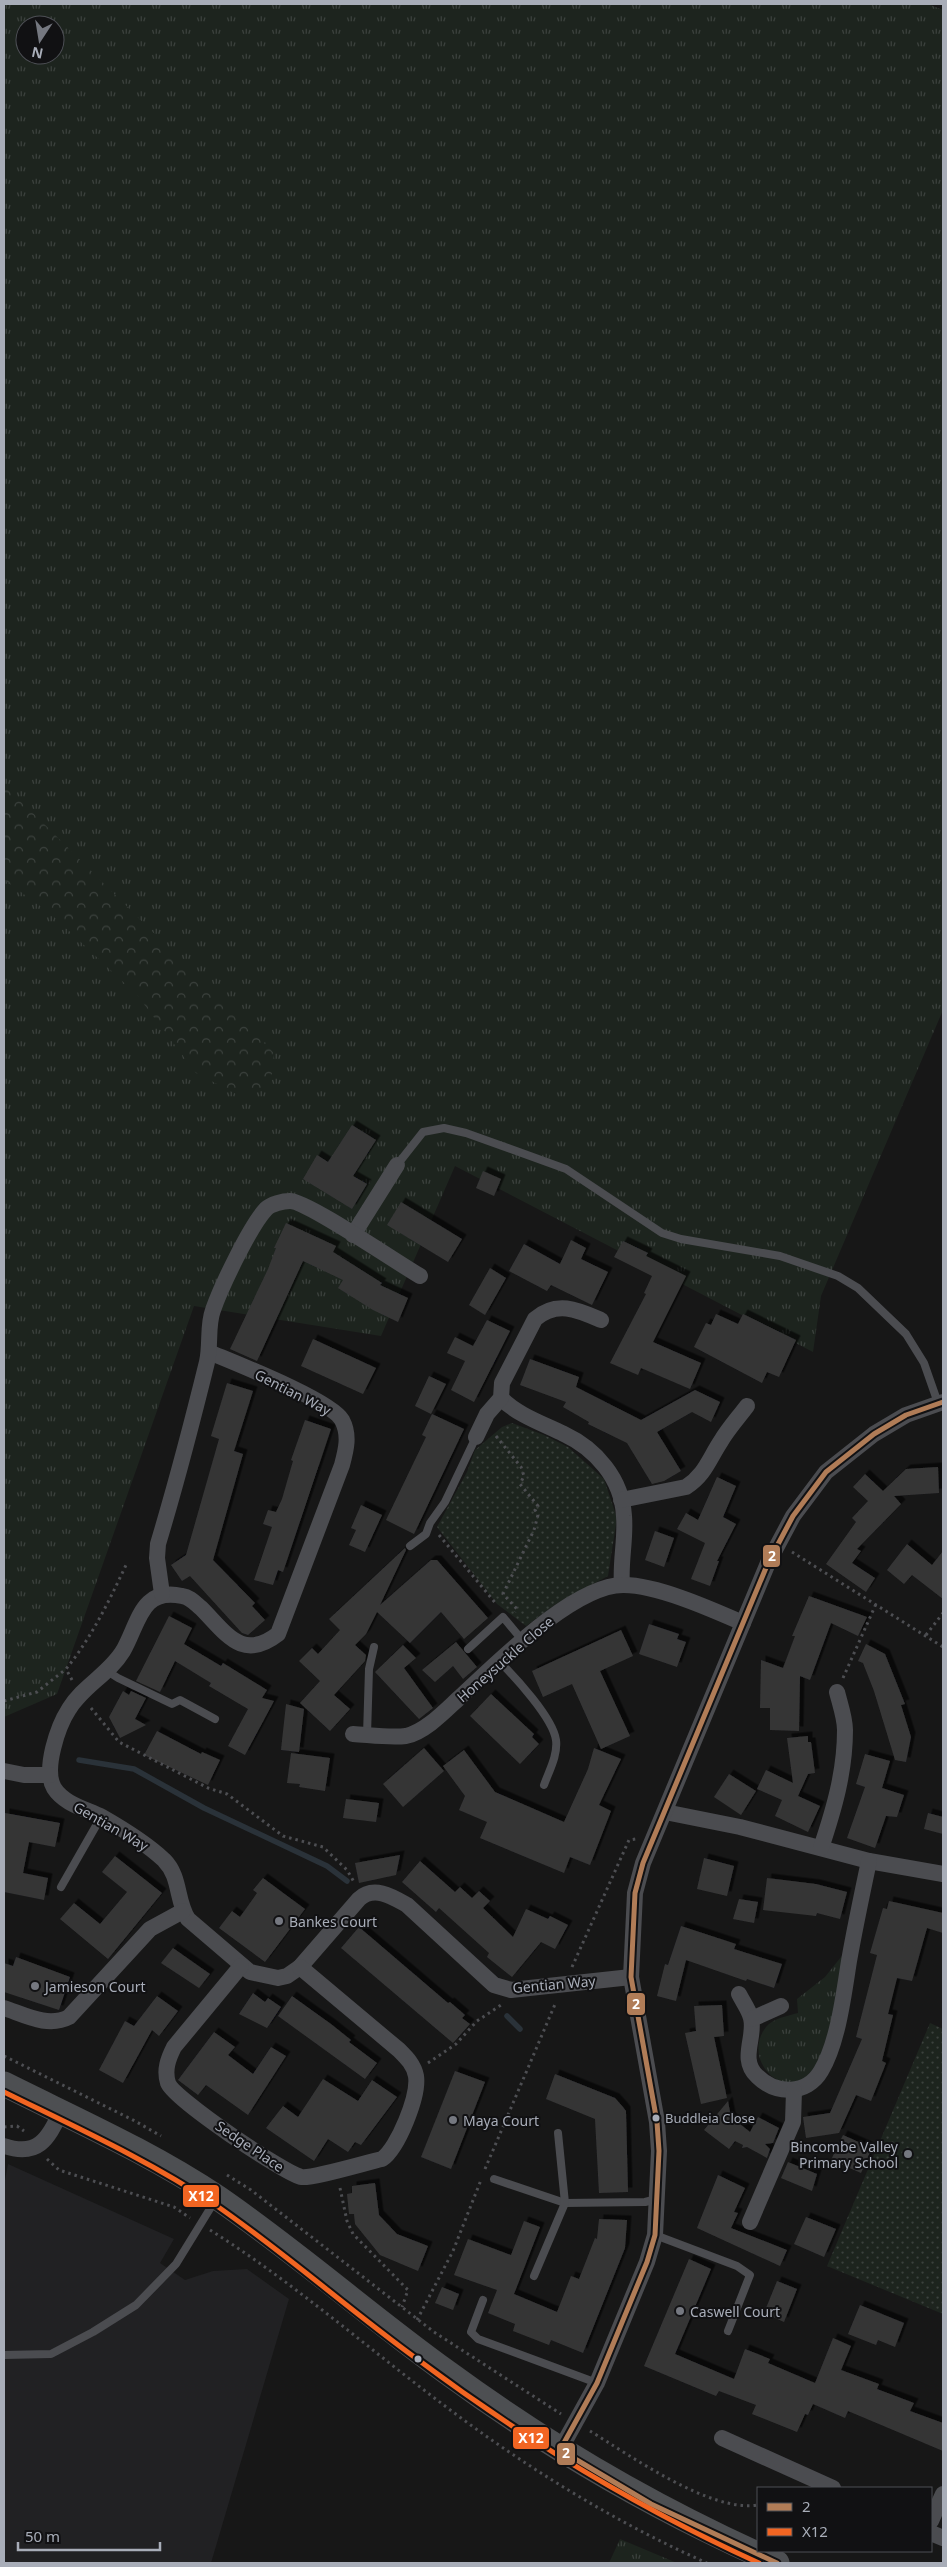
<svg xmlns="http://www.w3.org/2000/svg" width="947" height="2567" font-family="'Noto Sans',sans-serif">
<defs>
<pattern id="grass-tufts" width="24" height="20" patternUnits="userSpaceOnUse" patternTransform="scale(1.25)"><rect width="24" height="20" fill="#1d241e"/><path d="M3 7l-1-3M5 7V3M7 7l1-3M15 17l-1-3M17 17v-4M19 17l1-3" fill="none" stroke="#3b413d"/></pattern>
<pattern id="forest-crowns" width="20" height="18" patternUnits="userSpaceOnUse" patternTransform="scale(1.25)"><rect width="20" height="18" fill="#1d241e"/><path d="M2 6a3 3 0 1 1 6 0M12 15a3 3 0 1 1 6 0" fill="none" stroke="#3b413d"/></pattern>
<pattern id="park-dots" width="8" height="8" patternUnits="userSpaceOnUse" patternTransform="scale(1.25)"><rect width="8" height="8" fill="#1d241e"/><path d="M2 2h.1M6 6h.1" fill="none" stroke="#3b413d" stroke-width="1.8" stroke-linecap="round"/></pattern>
<filter id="shadow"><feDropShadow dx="4.5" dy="-4.5" stdDeviation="0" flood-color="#0009"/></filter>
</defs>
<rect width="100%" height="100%" fill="#171717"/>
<!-- built -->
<path fill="#212123" d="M8,2164L174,2239L160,2263L185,2280L213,2271L247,2269L289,2299L211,2563H4V2185Z"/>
<!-- grass -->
<g fill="url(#grass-tufts)" fill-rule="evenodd">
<path d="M4,4H928L943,10V1010L821,1296L813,1352L455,1166L381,1336L194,1306L57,1694L4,1717ZM25,25H55V55H25Z"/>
<path d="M845,1952C839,1984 831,2048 811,2073C787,2104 740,2061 766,2027C773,2018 788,2016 798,2013L797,1999L825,1977Z"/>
<path d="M620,2539L677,2563H609Z"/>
</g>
<!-- forest -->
<path fill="url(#forest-crowns)" d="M4,784L274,1053L272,1074L260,1089L236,1094L196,1073L137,995L50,913L4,880Z"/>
<!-- park -->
<g fill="url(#park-dots)">
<path d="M512,1423L544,1435L568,1447L604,1479L617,1518L608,1576L556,1604L526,1626L497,1604L437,1527L467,1472L475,1450L502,1427Z"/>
<path d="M930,2023L943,2029V2314L827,2266Z"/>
</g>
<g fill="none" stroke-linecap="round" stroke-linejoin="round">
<!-- stream -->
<g stroke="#2a3239" stroke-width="5.5">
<path d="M79,1760L134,1769L204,1808L327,1866L347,1881"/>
<path d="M507,2016L520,2029"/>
</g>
</g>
<!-- building -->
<g fill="#353536" filter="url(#shadow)">
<path d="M352,1125L376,1140L353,1176L367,1184L352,1209L303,1179L317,1155L328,1162Z"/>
<path d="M483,1171L501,1179L494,1196L476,1188Z"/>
<path d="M401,1202L462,1239L448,1262L387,1225Z"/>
<path d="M286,1223L336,1246L333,1252L382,1283L380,1285L408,1298L398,1322L373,1310L338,1288L343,1280L303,1261L257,1361L230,1349L268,1269L276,1248H274Z"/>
<path d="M571,1240L586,1248L581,1259L608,1272L592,1305L551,1285L547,1291L509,1271L524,1244L560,1264Z"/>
<path d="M623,1241L648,1253L646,1256L686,1276L653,1342L701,1363L690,1389L641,1368L638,1375L610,1363L646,1294L644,1293L652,1276L614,1257Z"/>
<path d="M490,1268L506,1278L485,1315L469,1305Z"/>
<path d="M716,1314L738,1324L743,1314L796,1340L779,1377L767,1372L762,1383L694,1347L706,1323L711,1325Z"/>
<path d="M487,1320L510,1331L474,1402L451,1390L465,1361L447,1353L455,1337L473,1346Z"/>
<path d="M313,1339L376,1368L363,1394L301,1366Z"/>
<path d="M530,1359L579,1377L576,1387L641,1420L695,1390L720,1402L711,1422L692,1412L657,1432L681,1471L664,1481L652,1484L627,1443L588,1424L589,1422L563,1407L566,1402L520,1385Z"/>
<path d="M429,1376L446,1384L431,1414L415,1406Z"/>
<path d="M227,1383L253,1391L234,1451L243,1454L213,1560L255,1603L252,1606L265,1620L248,1635L242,1633L190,1576L182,1581L171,1565L186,1555L219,1439L211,1436Z"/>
<path d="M432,1414L464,1429L414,1534L386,1520L426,1437L422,1435Z"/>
<path d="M305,1420L331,1429L283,1572L278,1570L273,1585L254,1580L272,1527L263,1524L268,1510L276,1512L282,1499L293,1461L291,1460Z"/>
<path d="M938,1467L939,1493L894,1496L901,1504L857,1549L861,1551L852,1563L875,1578L866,1592L826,1564L856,1522L852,1518L868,1501L853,1487L865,1474L883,1491L906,1469Z"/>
<path d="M717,1477L736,1486L723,1517L736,1524L717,1561H719L710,1586L691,1579L705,1543L677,1529L686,1513L698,1520Z"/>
<path d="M361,1505L382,1515L365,1552L349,1545L356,1530L351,1528Z"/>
<path d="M655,1531L674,1538L664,1567L645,1560Z"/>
<path d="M907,1544L932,1565L943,1551V1599L912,1575L904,1584L887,1570Z"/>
<path d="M405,1548L406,1550L380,1605L431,1560H437L488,1618L464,1639L441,1612L410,1643L377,1612L366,1634L355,1645L366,1655L365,1661L334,1695L350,1709L330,1731L300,1703L320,1681L299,1661L312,1648L318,1654L340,1630L329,1619Z"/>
<path d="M809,1596L867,1617L858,1636L831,1623L810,1680L800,1676L799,1731L770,1730V1708H760L761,1660L783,1668L795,1636H792Z"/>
<path d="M169,1616L192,1628L184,1644L221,1666L223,1663L267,1690L262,1698L274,1701L245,1755L228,1746L248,1709L209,1686L211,1683L175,1661L160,1692L136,1681Z"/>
<path d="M649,1624L679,1634L677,1639L686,1642L677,1667L639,1654Z"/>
<path d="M621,1630L633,1656L600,1671L630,1736L601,1749L572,1684L543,1697L532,1671Z"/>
<path d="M456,1642L477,1667L463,1679L453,1666L435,1682L422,1670Z"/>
<path d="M866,1644L885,1654L905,1704L901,1705L911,1737L906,1762L895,1760L874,1691L863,1663L858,1661Z"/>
<path d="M403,1645L416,1658L404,1668L433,1708L419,1719L375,1672Z"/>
<path d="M123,1691L129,1695L131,1691L146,1698L135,1719L146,1725L120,1738L109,1717Z"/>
<path d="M491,1694L534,1734L532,1737L539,1744L520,1764L470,1716Z"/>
<path d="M286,1704L304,1709L299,1752L281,1750Z"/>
<path d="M157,1731L201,1754L202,1752L220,1760L208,1785L144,1755Z"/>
<path d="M808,1736V1742H811L815,1773L808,1774L798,1796L820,1806L808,1832L775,1816L782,1800L757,1789L766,1770L793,1783L787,1738Z"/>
<path d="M424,1748L444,1771L403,1807L383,1784Z"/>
<path d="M594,1748L621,1759L599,1805L611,1811L590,1865L570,1857L564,1873L480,1838L487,1822L459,1810L465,1796L443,1766L464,1750L495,1792L564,1822L588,1769Z"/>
<path d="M291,1753L330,1758L325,1791L299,1787L300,1784L287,1783Z"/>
<path d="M865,1754L890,1761L882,1788L904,1795L897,1817L886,1816L875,1848L847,1838L865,1787L856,1784Z"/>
<path d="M729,1774L756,1791L741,1815L714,1797Z"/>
<path d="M346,1799L379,1803L376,1822L343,1818Z"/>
<path d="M5,1813L60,1823L55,1847L29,1842L23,1873L48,1878L44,1900L4,1892Z"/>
<path d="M928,1813L943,1817V1834L924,1829Z"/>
<path d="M400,1855L396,1875L359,1883L355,1863Z"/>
<path d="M115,1856L162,1893L108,1959L60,1919L74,1903L100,1924L127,1892L102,1872Z"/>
<path d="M704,1858L734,1866L727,1896L697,1889Z"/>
<path d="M420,1861L455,1892L460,1887L472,1898L479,1891L490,1901L483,1908L513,1937L526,1909L548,1919L550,1916L568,1925L555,1949L541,1942L512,1977L487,1957L489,1953L439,1908L436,1912L402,1882Z"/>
<path d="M263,1878L305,1909L265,1962L219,1928L232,1911L240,1917L257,1893L253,1890Z"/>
<path d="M767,1878L816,1884L847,1892L840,1919L817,1913L816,1916L763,1910Z"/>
<path d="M739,1899L758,1902L754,1923L733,1919Z"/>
<path d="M889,1901L943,1913V1933L927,1928L912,1981L897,1978L888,2014L893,2015L882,2061L886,2063L871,2101L856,2095L839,2133L806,2138L803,2117L830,2113L862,2039L856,2037L877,1955L870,1953L883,1908L887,1909Z"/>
<path d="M681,1926L736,1944L734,1949L782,1964L774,1988L747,1979L746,1981L686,1960L676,2001L657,1996L665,1964L668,1965Z"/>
<path d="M359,1927L448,2003L450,2002L465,2015L462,2018L470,2024L453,2043L341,1948Z"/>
<path d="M173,1948L210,1974L199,1988L161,1963Z"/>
<path d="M16,1957L70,1977L59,2010L4,1992V1963L13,1966Z"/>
<path d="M253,1993L265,2002L268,1998L281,2007L267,2028L239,2014Z"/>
<path d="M157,1996L178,2011L159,2036L152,2030L123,2083L99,2070L125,2021L134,2026Z"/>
<path d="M292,1996L331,2024L351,2040L349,2042L377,2063L365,2079L278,2016Z"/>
<path d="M722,2005L724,2036L714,2037L727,2098L701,2104L685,2033L696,2031L694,2006Z"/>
<path d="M214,2032L235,2047L228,2055L253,2074L271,2047L286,2056L248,2115L206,2085L198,2095L178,2080Z"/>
<path d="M455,2071L485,2082L451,2169L421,2157Z"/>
<path d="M555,2074L615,2098L623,2107L626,2111L628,2192L599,2193L595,2119L546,2099Z"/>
<path d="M323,2079L358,2101L372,2080L397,2097L361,2145L355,2142L348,2152L328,2139L314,2161L266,2128L283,2106L298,2117Z"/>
<path d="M728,2101L731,2117L750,2132L758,2117L779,2128L773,2143L765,2144L770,2149L767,2158L747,2147L742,2148L743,2145L735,2141L729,2149L704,2130Z"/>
<path d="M843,2135L872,2148L861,2173L831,2160Z"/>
<path d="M788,2162L817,2174L812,2191L781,2178Z"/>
<path d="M718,2175L745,2188L734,2212L738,2213L731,2228L787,2250L780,2266L697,2228Z"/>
<path d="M375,2183L379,2215L397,2234L428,2246L418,2271L380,2255L355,2224L354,2214H349L347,2194L352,2193V2186Z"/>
<path d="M806,2217L836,2229L824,2257L794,2244Z"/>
<path d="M599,2219L627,2220L625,2248L583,2353L551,2340L549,2345L513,2331L515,2324L488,2313L497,2290L454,2275L468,2239L511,2255L524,2221L540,2227L514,2294L557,2312L571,2276L579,2279L595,2238L597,2239Z"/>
<path d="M689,2259L711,2269L675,2354L734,2379L745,2349L770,2359L768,2363L815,2383L833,2338L851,2346L841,2370L879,2384L877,2389L914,2403L910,2411L943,2423V2451L848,2411L845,2418L813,2404L808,2415L805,2414L797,2432L752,2414L756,2405L719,2391L716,2396L644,2366Z"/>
<path d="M777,2281L797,2289L784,2322L764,2313Z"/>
<path d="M442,2287L459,2294L453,2310L435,2303Z"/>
<path d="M860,2305L904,2323L895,2347L878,2340L876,2345L848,2334Z"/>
</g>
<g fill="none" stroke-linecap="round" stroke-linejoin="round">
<!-- path -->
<g stroke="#4d4e52" stroke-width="3" stroke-dasharray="2.5 4" stroke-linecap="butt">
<path d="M496,1436L521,1467L524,1476L520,1484L538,1506L535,1510L538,1515L534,1530L503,1594L517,1609L515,1612"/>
<path d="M439,1535L497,1605"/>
<path d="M792,1552L943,1647"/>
<path d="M926,1635L943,1613"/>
<path d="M843,1678L876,1604"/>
<path d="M72,1680L66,1669C92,1637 109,1601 127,1563"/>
<path d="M4,1701L37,1692L66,1669"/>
<path d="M91,1708L119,1742L208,1788L227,1794L283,1836L323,1847L347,1870L354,1882"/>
<path d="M572,1967L629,1840L636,1839"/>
<path d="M4,2056L135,2121L161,2136"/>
<path d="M428,2063L456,2044L477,2021L501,2005"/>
<path d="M4,2127L17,2126L24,2131"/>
<path d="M47,2159L59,2170L174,2207L190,2218"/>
<path d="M485,2169L556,2002"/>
<path d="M227,2175L251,2190L434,2332L561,2414"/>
<path d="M340,2188L347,2221L353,2234L408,2290L402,2307"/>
<path d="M210,2230C296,2284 372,2352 453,2412C532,2471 617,2523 707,2563"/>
<path d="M417,2320L453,2251L481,2180"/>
<path d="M590,2431C631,2456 711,2513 758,2505"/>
</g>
<!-- service -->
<g stroke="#4b4c50" stroke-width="8">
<path d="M397,1165L423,1132L444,1128L466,1133L566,1169L662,1233L681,1239L780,1256L838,1276L858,1288L906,1334L924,1363L938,1403"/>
<path d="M410,1546L426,1534L430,1523L445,1502L476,1437"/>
<path d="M468,1649L503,1617L523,1641"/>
<path d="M499,1661C515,1677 553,1718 556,1740C558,1755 549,1771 544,1785"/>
<path d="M107,1671L118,1678L172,1704L180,1700L215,1719"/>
<path d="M367,1735L369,1669L374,1647"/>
<path d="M61,1887L101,1817"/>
<path d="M494,2179L565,2203L645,2202L657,2199"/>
<path d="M655,2235L737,2266L750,2275L728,2331"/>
<path d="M534,2276L565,2203L558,2133"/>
<path d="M483,2300L471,2332L478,2339L597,2383"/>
<path d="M4,2355L51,2354L93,2332L136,2305L176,2264L216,2199"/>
</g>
<!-- minor -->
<g stroke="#4b4c50" stroke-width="16">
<path d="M353,1235L397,1165"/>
<path d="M209,1352C235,1363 330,1400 342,1420C350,1435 346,1450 342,1465L278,1634C242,1662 226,1633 201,1608C195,1603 190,1597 182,1596C141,1587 139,1623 123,1651C109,1674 83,1686 69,1709C58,1726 43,1769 54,1788C64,1804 86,1809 102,1817C123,1829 146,1843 164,1860C181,1877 176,1901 188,1919L250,1972L278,1978L287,1976L300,1967L359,1899C374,1885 393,1897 407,1905L494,1985L511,1990L631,1977"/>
<path d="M501,1398C517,1415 544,1424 564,1434C596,1449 622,1479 624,1516C626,1539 620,1562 622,1585"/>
<path d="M476,1437L487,1414L501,1398L502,1383L535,1319C557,1300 578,1310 601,1320"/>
<path d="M621,1500L686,1487C705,1475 709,1459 721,1441C728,1429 738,1418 747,1406"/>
<path d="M162,1594L157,1558L158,1544C176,1484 192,1423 207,1362C211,1344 207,1326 213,1310C221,1287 250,1226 266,1209C271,1204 283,1201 290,1201C307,1201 399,1264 420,1276"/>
<path d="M353,1734C370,1735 390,1738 406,1736C425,1732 445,1711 458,1699C495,1665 574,1584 624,1585C657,1585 711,1609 743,1623"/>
<path d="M4,1771L24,1775H50"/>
<path d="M665,1812L740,1827L869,1861L943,1874"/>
<path d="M821,1848C834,1809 845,1772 845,1730C845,1718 840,1704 837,1692"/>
<path d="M241,1966L174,2047C168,2059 164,2070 168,2083C174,2099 282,2172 301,2177C311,2179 368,2162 382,2159C398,2148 419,2096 416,2076C414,2065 407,2058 399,2050L300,1967"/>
<path d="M739,1994C743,2002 749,2010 751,2018C756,2037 739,2059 757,2076C776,2095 807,2095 821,2071C838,2043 844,1993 849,1961C855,1927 862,1894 869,1861"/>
<path d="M4,2008C25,2015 48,2028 69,2017L150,1929L183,1911"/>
<path d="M752,2019L781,2006"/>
<path d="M4,2146C38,2157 47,2140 61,2112"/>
<path d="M750,2222L793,2122L794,2091"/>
<path d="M722,2438L833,2488"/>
<path d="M560,2450L597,2383L647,2262L655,2235L659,2151L657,2122L631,1977L635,1893L643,1863L768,1563L793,1516L826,1472L874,1434L906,1415L943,1402"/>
<path d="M931,2521L943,2494"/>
<path d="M931,2533L943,2538"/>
</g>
<!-- primary -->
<path stroke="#4d4f52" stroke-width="25" d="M4,2084C76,2120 151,2153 218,2198C298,2253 370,2317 448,2373C553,2450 659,2511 777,2563"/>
<defs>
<path id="bus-1" d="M777,2563L651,2504L560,2450L597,2383L647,2262L655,2235L659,2151L657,2122L631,1977L635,1893L643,1863L768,1563L793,1516L826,1472L874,1434L906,1415L943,1402"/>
<path id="bus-2" d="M4,2092C75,2127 148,2160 214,2204C284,2252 348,2309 417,2359C524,2439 638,2508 759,2563"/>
</defs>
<!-- bus-1 casing -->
<use href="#bus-1" stroke="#111113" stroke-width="9"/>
<!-- bus-2 casing -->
<use href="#bus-2" stroke="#111113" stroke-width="9"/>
<!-- bus-1 -->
<use href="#bus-1" stroke="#b07c57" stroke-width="5"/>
<!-- bus-2 -->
<use href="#bus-2" stroke="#f26522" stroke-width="5"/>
</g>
<!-- markers -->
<g fill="#757880" stroke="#111113" stroke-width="2">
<circle cx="279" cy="1921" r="5"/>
<circle cx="35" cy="1986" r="5"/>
<circle cx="453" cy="2120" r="5"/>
<circle cx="908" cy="2154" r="5"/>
<circle cx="680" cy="2311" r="5"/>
</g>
<g fill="#a8adb8" stroke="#111113" stroke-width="2">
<circle cx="656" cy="2118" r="4.5"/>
<circle cx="418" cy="2359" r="4.5"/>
</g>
<g text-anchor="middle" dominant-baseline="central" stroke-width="4" stroke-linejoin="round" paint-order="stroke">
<!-- bus labels -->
<g font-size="13" fill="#a8adb8" stroke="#111113" text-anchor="start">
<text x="665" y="2118">Buddleia Close</text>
</g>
<!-- street labels -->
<g font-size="14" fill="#a8adb8" stroke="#111113">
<text transform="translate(293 1392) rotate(27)">Gentian Way</text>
<text transform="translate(505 1659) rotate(-41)">Honeysuckle Close</text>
<text transform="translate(111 1826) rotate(30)">Gentian Way</text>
<text transform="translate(554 1984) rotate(-5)">Gentian Way</text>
<text transform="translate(250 2146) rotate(34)">Sedge Place</text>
</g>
<!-- poi labels -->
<g font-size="14" fill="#a8adb8" stroke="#111113" text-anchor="start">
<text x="289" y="1921">Bankes Court</text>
<text x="45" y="1986">Jamieson Court</text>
<text x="463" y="2120">Maya Court</text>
<text x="898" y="2146" text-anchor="end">Bincombe Valley<tspan x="898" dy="16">Primary School</tspan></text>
<text x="690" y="2311">Caswell Court</text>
</g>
</g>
<g stroke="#111113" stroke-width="2">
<rect x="762" y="1544" width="19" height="24" rx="5" fill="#b07c57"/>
<rect x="626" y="1992" width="20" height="24" rx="5" fill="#b07c57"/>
<rect x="182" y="2184" width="38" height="24" rx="5" fill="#f26522"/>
<rect x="512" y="2426" width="38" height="24" rx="5" fill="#f26522"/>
<rect x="556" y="2442" width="20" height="24" rx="5" fill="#b07c57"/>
</g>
<g font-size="14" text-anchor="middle" font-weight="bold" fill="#fff">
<text x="772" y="1561">2</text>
<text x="636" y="2009">2</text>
<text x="201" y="2201">X12</text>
<text x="531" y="2443">X12</text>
<text x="566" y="2458">2</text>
</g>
<!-- border -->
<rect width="947" height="2567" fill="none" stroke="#a8adb8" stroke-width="10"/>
<!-- legend -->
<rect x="757" y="2487" width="175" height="65" fill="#111113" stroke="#4d4f55"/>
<rect x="767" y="2503" width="25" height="8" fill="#b07c57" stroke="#4d4f55"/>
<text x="802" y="2512" font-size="15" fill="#a8adb8">2</text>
<rect x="767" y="2528" width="25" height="8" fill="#f26522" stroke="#4d4f55"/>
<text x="802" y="2537" font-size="15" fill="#a8adb8">X12</text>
<!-- north arrow -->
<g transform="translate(40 40) rotate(192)"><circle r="24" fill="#111113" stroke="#4d4f55"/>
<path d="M0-4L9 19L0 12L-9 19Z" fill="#757880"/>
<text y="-8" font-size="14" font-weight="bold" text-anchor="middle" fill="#a8adb8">N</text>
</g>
<!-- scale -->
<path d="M18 2542v8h142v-8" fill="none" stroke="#a8adb8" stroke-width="2.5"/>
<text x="25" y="2542" font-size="15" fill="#a8adb8" stroke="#111113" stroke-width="4" paint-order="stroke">50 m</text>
</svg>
